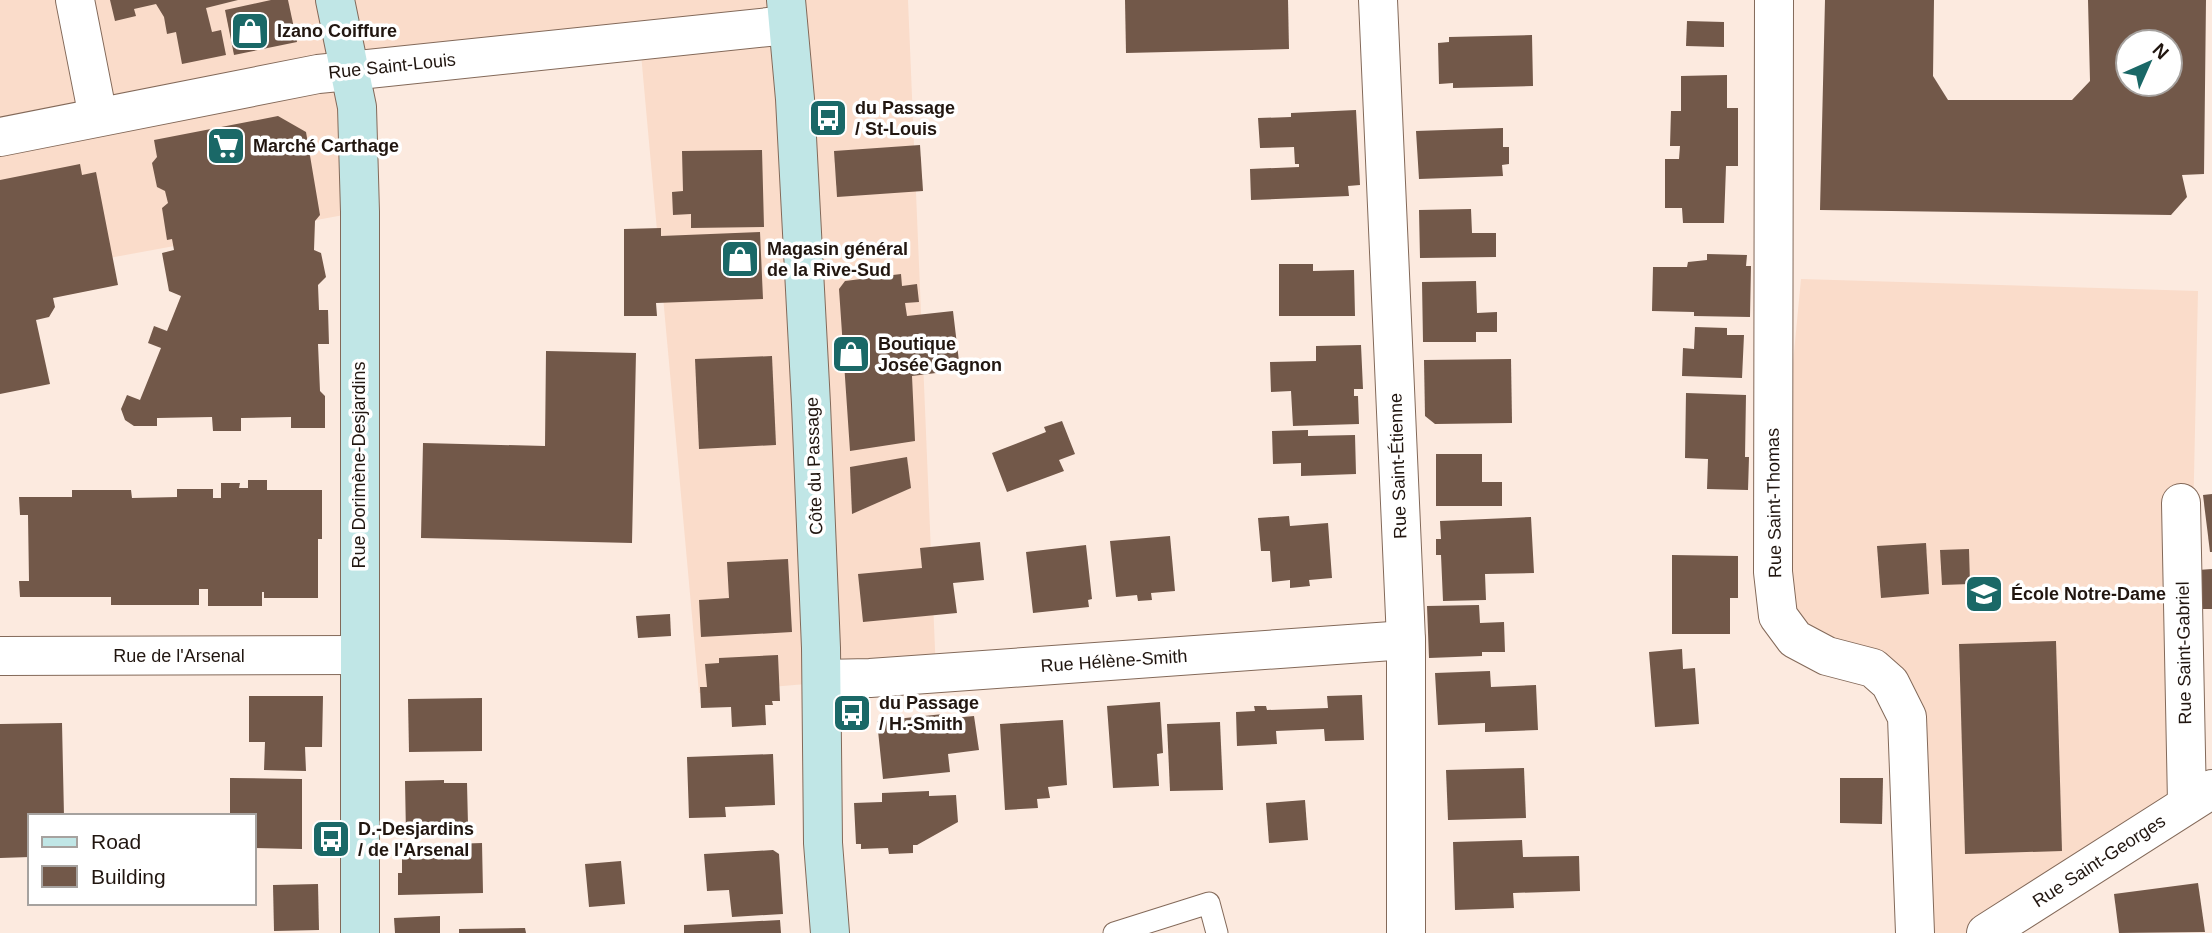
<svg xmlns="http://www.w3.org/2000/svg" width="2212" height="933" font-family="Helvetica,sans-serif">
<rect width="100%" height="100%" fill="#fceadf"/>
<!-- built -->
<g fill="#fadcca">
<path d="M0,0H908L936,673L699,693L640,43L350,71L360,212L0,278Z"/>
<path d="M1801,279L2198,291L2187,803L1982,933H1915L1897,696L1795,639L1773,572Z"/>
</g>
<!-- building -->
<g fill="#725849" fill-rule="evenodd">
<path d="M110,0H238L206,8L212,32L221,30L226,55L182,64L176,32L167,34L164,17L156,4L134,9L136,16L115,21Z"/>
<path d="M271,0H288L297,42L234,55L225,10Z"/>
<path d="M1125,0H1288L1289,49L1126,53Z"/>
<path d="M1825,0H1934L1933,76L1948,100H2072L2090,81L2088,0H2206L2204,174L2182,175L2187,197L2171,215L1820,210ZM2128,42H2170V84H2128Z"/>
<path d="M1687,21L1724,22V47L1686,46Z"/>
<path d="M1532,35L1533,86L1453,88V83L1439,84L1438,43L1449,42V37Z"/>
<path d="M1727,75V108H1738V166H1726L1724,223H1683L1682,208H1665V159H1679L1680,146H1670L1671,111H1681V76Z"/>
<path d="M1356,110L1360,185L1348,186L1349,196L1251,200L1250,169L1299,167V164H1295L1294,147L1260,148L1258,118L1291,117V113Z"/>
<path d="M278,116L306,132L320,215L315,221L314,250L321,253L326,277L318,285L319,310H328L329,344H318L320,391L325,396V428H291V417L241,418V431H213L212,417L157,418V426H134L125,420L121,409L127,395L140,400L161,348L148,343L154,326L167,331L181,296L169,291L162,253L174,250L172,239L167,240L162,208L168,203L165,191L157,187L152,163L157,157L154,140Z"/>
<path d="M1503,128V147H1509V164L1502,165L1503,176L1419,179L1416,131Z"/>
<path d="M920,145L923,191L837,197L834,151Z"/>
<path d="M762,150L764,227L691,228V214L673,215L672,192L683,191L682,151Z"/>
<path d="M80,164L82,175L96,172L118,285L53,298L55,307L49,317L36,320L50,384L0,394V180Z"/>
<path d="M1471,209L1472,233H1496V257L1420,258L1419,210Z"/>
<path d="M661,228V236L760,232L763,299L656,303L657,316H624V229Z"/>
<path d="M1707,254L1747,255L1746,266H1751L1750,317L1694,316V312L1652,311L1653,267H1687L1688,262L1707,260Z"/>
<path d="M1279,264H1313V271L1354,270L1355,316H1279Z"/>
<path d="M901,274L902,286L917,284L919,302L905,303L907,316L953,311L960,370L912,376L915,441L850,451L839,289L845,281Z"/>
<path d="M1476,281L1477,313L1497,312V332H1476V342H1423L1422,282Z"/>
<path d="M1695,327L1727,328V335H1744L1742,378L1682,376L1683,348L1694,349Z"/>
<path d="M1361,345L1363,389H1354V396H1358L1359,424L1293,426L1291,391L1271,392L1270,362L1316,361V346Z"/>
<path d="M546,351L636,353L632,543L421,538L423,443L545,446Z"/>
<path d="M772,356L776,445L699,449L695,359Z"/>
<path d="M1511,359L1512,423L1435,424L1425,416L1424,360Z"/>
<path d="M1686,393L1746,395L1745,457H1749L1748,490L1707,489L1708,459L1685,458Z"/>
<path d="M1062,421L1075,454L1059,460L1064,471L1007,492L992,453L1046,432L1044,427Z"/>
<path d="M1308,430V436L1355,435L1356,474L1301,476V463L1273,464L1272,431Z"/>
<path d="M1436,454H1482V482H1502V506H1436Z"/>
<path d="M907,457L911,488L852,514L850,467Z"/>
<path d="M248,480H267V490H322V539H318V598H264V592H262V606H208V589H199V605H111V597H20L19,581H29L28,515H20L19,497H72V490H131L132,498L177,497V489H213V498H221V483H240L239,488H248Z"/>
<path d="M2212,494V552H2210L2203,495Z"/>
<path d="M1289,516L1290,526L1328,523L1332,578L1309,580L1310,586L1290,588V580L1272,582L1270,551H1261L1258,518Z"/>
<path d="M1531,517L1534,573L1485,574L1486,600L1443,601L1441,555H1436V539H1441L1440,521Z"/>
<path d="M1170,536L1175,591L1151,593L1152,600L1138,601L1137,595L1116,597L1110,541Z"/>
<path d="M980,542L984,580L953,583L957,613L863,622L858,574L922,568L920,548Z"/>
<path d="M1926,543L1929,594L1881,598L1877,546Z"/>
<path d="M1086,545L1092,599L1088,600L1089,607L1033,613L1026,552Z"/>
<path d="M1969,549L1970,584L1942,585L1940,550Z"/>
<path d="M1672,555L1738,556V598H1730V634H1672Z"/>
<path d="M788,559L792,632L701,637L699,600L729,598L727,562Z"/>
<path d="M2212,569V609H2200L2198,570Z"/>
<path d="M1479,605L1480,623L1504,622L1505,652H1482V656L1429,658L1427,606Z"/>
<path d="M670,614L671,636L638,638L636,616Z"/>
<path d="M2056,641L2062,851L1965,854L1959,644Z"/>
<path d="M1682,649L1683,669L1695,668L1699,724L1655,727L1649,652Z"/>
<path d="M778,655L780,701H772L773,705H765L766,725L732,727L731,707L701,708L700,687H707L705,664L719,663V658Z"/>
<path d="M1490,671L1491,687L1536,685L1538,730L1485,732V723L1438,725L1435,673Z"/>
<path d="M1362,695L1364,740L1325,741L1324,729L1276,731L1277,744L1237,746L1236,712L1255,711L1254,706H1266L1267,710L1328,708L1327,696Z"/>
<path d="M249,696H323L322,747H305L306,771L264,770L265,742H249Z"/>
<path d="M482,698V751L409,752L408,699Z"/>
<path d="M1160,702L1163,753L1157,754L1159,786L1113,788L1107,706Z"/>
<path d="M943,714V719L974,716L979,750L948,754L950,772L883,779L877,721Z"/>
<path d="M1063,720L1067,785L1048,787L1050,798L1037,799L1038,808L1005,810L1000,724Z"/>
<path d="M1220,722L1223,790L1170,791L1167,724Z"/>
<path d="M62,723L64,816H30V857L0,858V724Z"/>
<path d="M773,754L775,805L725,807L726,817L689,818L687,757Z"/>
<path d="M1524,768L1526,818L1448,820L1446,770Z"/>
<path d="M230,778L302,779V849L254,848V816H230Z"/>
<path d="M1840,778H1883L1882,824L1840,823Z"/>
<path d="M444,780V783H467L468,825L446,826V834L406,835L405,781Z"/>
<path d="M929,791V796L956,795L958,822L917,845H913V853L889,854L888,848L861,849V844H856L854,803L882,802V793Z"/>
<path d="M1305,800L1308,840L1269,843L1266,803Z"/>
<path d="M1522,840L1523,857L1579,856L1580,891L1513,893L1514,908L1455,910L1453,842Z"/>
<path d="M482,843L483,893L398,895V873H402V851L452,850V844Z"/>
<path d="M773,850L779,854L783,914L732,917L729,890L707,891L704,854Z"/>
<path d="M621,861L625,904L589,907L585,864Z"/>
<path d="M2198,883L2205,932L2119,933L2114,894Z"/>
<path d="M318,884L319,930L274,931L273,885Z"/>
<path d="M440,916V933H395L394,918Z"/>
<path d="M780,920L781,933H684V925Z"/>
<path d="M525,928L526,933H459V929Z"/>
</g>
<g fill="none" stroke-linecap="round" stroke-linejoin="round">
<defs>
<path id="service" d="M1114,933L1209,903L1217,933"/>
<g id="minor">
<path d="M75,0L98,117"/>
<path d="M1378,0L1406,640V933"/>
<path d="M1774,0L1773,572L1778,616L1795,639L1827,656L1873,668L1890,683L1907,717L1915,933"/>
<path d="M0,137L318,74L349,71"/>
<path d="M2181,503L2187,803"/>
<path d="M0,656L358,655"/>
<path d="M822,679L870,678L1406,640"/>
</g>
<g id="tertiary">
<path d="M349,71L788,25"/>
<path d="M1986,933L2212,789"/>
</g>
<g id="secondary">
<path d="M335,0L357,107L360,212V933"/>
<path d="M786,0L795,99L811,404L821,648L823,843L830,933"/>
</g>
</defs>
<!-- service casing -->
<use href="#service" stroke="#836959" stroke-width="23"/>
<!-- minor casing -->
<use href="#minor" stroke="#836959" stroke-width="40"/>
<!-- tertiary casing -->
<use href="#tertiary" stroke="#836959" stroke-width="40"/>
<!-- secondary casing -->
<use href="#secondary" stroke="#836959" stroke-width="40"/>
<!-- service -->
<use href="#service" stroke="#fff" stroke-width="21"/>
<!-- minor -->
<use href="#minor" stroke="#fff" stroke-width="38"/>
<!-- tertiary -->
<use href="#tertiary" stroke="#fff" stroke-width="38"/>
<!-- secondary -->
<use href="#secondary" stroke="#c0e6e6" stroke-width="38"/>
</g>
<!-- icons -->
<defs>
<symbol id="shop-square" viewBox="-11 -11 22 22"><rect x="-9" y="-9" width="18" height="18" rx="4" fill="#1a6867" stroke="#fff"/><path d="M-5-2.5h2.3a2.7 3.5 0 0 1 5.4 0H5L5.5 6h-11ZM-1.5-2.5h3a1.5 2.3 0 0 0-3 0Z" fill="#fff"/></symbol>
<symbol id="bus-square" viewBox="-11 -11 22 22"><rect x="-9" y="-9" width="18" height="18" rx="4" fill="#1a6867" stroke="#fff"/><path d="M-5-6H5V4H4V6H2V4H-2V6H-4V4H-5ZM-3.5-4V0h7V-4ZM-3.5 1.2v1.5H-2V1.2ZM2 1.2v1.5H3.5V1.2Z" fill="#fff"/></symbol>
<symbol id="supermarket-square" viewBox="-11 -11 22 22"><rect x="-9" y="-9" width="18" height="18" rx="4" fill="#1a6867" stroke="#fff"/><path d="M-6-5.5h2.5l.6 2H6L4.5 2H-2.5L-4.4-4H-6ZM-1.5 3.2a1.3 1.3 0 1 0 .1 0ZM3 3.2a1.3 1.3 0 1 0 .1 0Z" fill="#fff"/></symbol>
<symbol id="school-square" viewBox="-11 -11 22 22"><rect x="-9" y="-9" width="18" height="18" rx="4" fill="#1a6867" stroke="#fff"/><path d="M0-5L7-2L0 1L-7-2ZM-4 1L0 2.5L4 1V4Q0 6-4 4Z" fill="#fff"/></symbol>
</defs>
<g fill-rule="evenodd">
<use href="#shop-square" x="228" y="9" width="44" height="44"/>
<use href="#bus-square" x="806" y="96" width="44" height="44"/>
<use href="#supermarket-square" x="204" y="124" width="44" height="44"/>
<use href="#shop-square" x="718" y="237" width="44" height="44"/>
<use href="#shop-square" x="829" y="332" width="44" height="44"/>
<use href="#school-square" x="1962" y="572" width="44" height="44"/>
<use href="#bus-square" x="830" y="691" width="44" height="44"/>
<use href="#bus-square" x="309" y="817" width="44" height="44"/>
</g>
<g text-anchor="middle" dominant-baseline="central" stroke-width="7" stroke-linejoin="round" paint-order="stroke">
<!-- poi labels -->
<g font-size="18" font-weight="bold" fill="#211610" stroke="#fff" text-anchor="start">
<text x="277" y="31">Izano Coiffure</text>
<text x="855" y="108">du Passage<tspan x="855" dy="21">/ St-Louis</tspan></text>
<text x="253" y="146">Marché Carthage</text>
<text x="767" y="249">Magasin général<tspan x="767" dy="21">de la Rive-Sud</tspan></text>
<text x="878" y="344">Boutique<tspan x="878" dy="21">Josée Gagnon</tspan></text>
<text x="2011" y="594">École Notre-Dame</text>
<text x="879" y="703">du Passage<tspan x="879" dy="21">/ H.-Smith</tspan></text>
<text x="358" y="829">D.-Desjardins<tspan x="358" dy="21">/ de l'Arsenal</tspan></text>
</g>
<!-- street labels -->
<g font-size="18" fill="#211610" stroke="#fff">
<text transform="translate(392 66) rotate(-6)">Rue Saint-Louis</text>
<text transform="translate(359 465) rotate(-90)">Rue Dorimène-Desjardins</text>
<text transform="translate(814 466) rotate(-92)">Côte du Passage</text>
<text transform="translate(1398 466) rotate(-92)">Rue Saint-Étienne</text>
<text transform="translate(1774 503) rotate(-91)">Rue Saint-Thomas</text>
<text transform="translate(2184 653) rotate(-91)">Rue Saint-Gabriel</text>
<text x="179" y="656">Rue de l'Arsenal</text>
<text transform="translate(1114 661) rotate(-4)">Rue Hélène-Smith</text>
<text transform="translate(2099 861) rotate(-33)">Rue Saint-Georges</text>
</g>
</g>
<!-- legend -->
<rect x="28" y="814" width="228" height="91" fill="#ffffff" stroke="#a6a29f" stroke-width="2"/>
<rect x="42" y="837" width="35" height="10" fill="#c0e6e6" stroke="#a6a29f" stroke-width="2"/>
<text x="91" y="849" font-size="21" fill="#211610">Road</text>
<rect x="42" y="866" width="35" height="21" fill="#725849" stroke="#a6a29f" stroke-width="2"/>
<text x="91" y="884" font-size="21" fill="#211610">Building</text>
<!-- north arrow -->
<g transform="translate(2149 63) rotate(45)"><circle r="33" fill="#ffffff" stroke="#a6a29f" stroke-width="2"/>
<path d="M0-5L12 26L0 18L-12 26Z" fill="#1a6867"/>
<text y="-10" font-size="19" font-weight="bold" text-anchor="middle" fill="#211610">N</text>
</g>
</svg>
